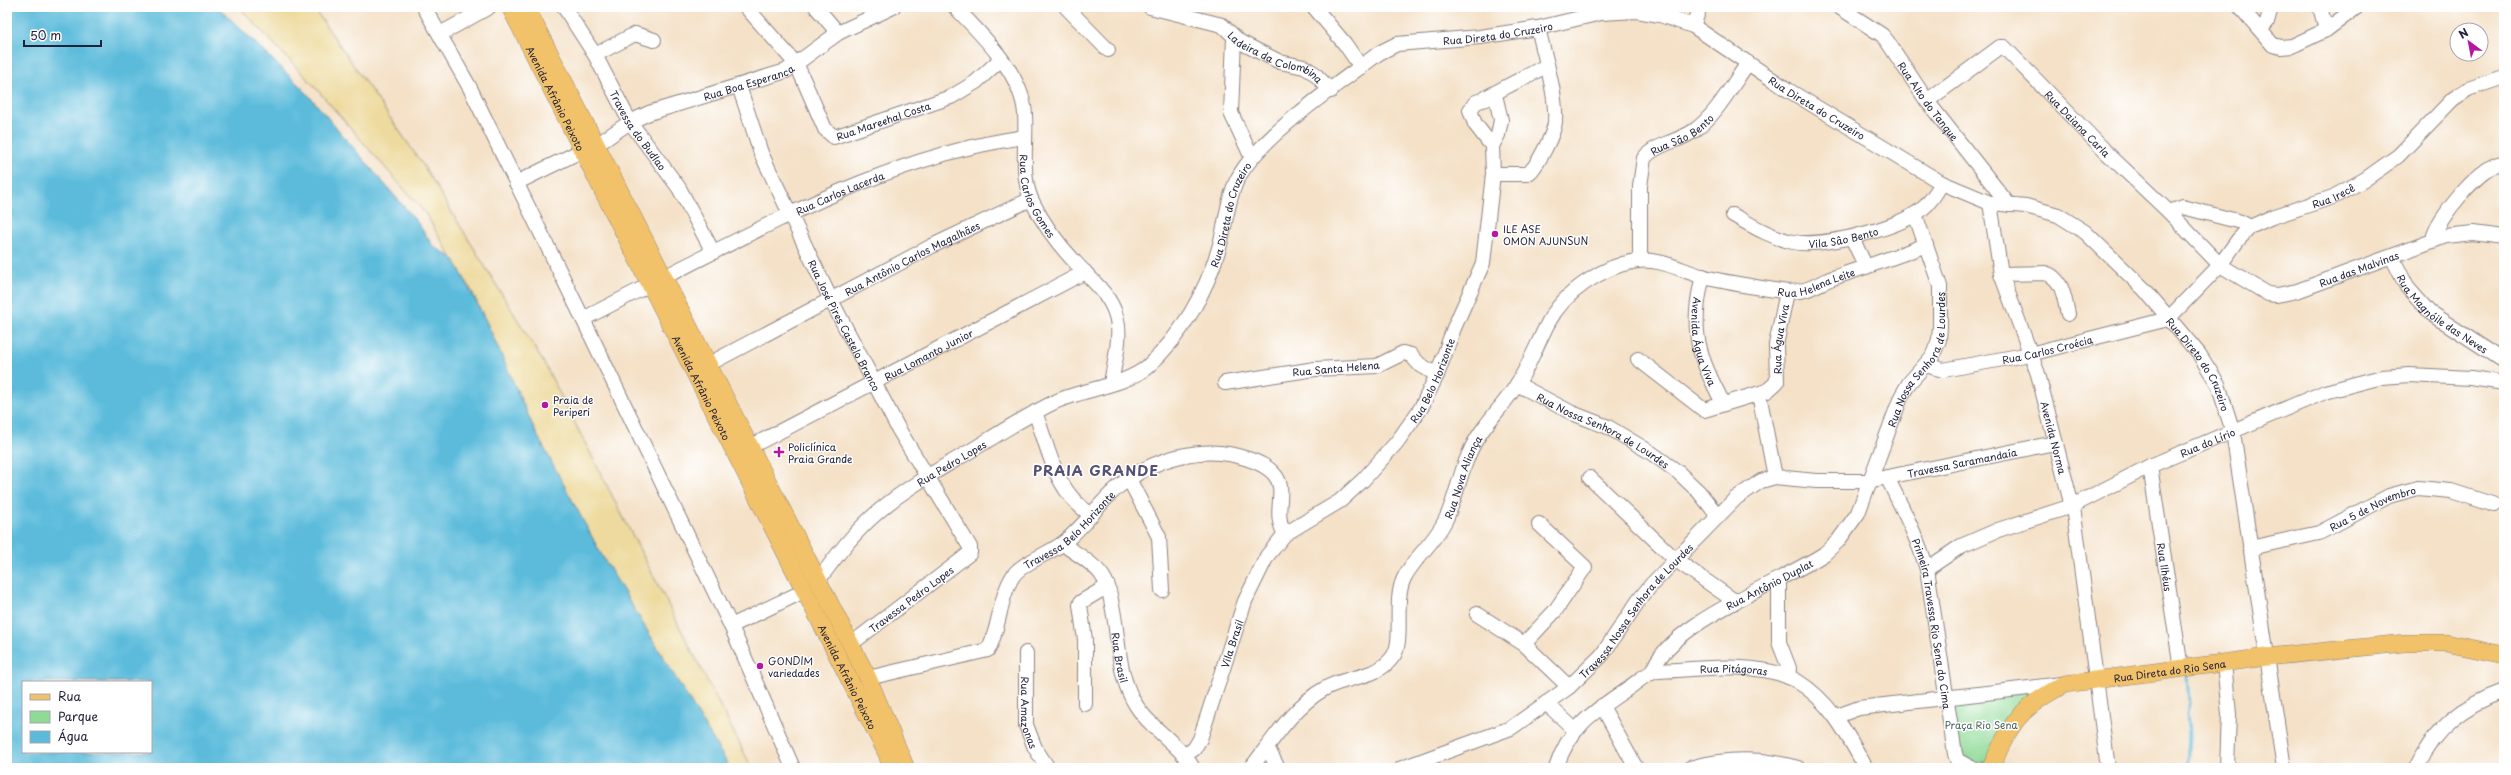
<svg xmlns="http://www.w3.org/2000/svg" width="2511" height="775" font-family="'Playpen Sans',sans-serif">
<rect width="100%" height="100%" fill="#fff"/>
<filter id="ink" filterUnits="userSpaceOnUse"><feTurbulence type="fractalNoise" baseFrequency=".025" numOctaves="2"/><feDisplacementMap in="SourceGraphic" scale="8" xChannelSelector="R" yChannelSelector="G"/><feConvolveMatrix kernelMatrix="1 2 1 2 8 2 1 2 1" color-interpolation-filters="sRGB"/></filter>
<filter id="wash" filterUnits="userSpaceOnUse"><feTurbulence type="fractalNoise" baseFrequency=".012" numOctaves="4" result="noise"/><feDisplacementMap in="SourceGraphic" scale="16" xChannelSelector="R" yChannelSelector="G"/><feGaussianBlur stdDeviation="0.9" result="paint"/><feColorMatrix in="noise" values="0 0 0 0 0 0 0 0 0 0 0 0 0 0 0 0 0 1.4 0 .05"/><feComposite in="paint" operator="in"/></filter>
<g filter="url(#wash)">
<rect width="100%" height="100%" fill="#f4e1c7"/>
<!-- green -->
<path fill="#8fda97" stroke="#587e69" d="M2035,690L1987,762L1970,763L1962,753L1949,703Z"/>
<!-- sand -->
<path fill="#eeda9e" stroke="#887e6c" d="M239,7H313L423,165L544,363L752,768H730L601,554L536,433L472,291L425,213L313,85Z"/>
<!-- water -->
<path fill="#5cbbdb" stroke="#3f6e8b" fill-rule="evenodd" d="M7,7H218L305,91L417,222L433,246L454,259L487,323L536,433L601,554L730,768H7ZM23,682H151V752H23Z"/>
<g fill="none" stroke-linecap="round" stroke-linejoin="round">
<!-- stream -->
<path stroke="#5cbbdb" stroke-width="3" d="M2187,676L2189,703L2187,713L2189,735L2187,768"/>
</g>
</g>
<g filter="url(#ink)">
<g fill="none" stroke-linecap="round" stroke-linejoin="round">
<defs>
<g id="minor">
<path d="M424,7L470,88L583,319L731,626L793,768"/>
<path id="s1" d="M564,7L595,55L630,122L679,188L713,252"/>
<path id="s2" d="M746,7L797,65L825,129L834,137L951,97L976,82L1001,59"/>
<path d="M816,7L838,33"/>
<path id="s3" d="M955,7C982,35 1022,73 1025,114C1027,141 1020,176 1032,201C1042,222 1059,245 1075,262C1093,282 1115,297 1118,326C1120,344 1114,365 1111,383"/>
<path d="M1066,7L1108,50"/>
<path id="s4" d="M1150,7L1222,25L1240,42L1280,62L1304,67L1314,73L1331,91"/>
<path d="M1314,7L1345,44L1361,67"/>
<path id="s5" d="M1839,7L1882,35L1887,41L1927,101L2009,205"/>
<path d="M2240,7L2273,45L2281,47L2292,46L2326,30L2357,7"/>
<path d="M2320,7L2326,30"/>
<path d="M1693,26L1700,7"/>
<path d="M2261,29L2267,22L2271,7"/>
<path d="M440,34L489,7"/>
<path d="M1234,38L1231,113L1252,158"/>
<path d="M595,55L635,34L654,40"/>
<path id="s6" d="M739,86L761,153L831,300L899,430L970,547V553L965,557L851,644"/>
<path d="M1487,97L1546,66"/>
<path id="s7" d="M1927,101L2000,47H2004L2108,154L2169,212L2220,265L2268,294L2277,295L2297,291L2446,236L2473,233L2504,237"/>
<path id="s8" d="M598,144L630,122L649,113L786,71L838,33L893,7"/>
<path d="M1492,146L1475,124L1470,110L1476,102L1491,97L1496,99L1501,120L1498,135L1492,146L1493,174"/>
<path d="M516,183L583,150"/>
<path id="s9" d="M1990,203L2001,274L2038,374L2074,514L2108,768"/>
<path d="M2169,212L2183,207L2241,222L2250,227"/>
<path id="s10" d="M1733,215C1751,225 1772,238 1793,242C1822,248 1899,228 1921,210C1930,203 1936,193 1942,183"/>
<path d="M1852,238L1866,267"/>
<path d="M2433,239C2436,220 2483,162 2504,163"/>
<path id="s11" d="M2392,257L2407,287L2429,312L2504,361"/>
<path id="s12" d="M1640,260V186L1644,158C1657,143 1679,142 1695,130C1717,114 1732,85 1748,63"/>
<path d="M2001,274L2045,273C2063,278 2064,298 2068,314"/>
<path id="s13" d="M1703,276C1689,331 1698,355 1723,403"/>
<path id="s14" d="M664,277C780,219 894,155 1025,137"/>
<path d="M583,319L649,285"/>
<path id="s15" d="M1638,359L1704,410L1767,391L1777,382L1776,345L1787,292"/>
<path id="s16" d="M709,364L932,246L1031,199"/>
<path id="s17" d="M1926,365L1943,370L2030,354L2168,319L2220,265L2238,240L2250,227L2272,217L2333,197L2364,180L2398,156L2453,99L2468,89L2504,77"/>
<path d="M1225,383L1315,369L1377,366L1403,353L1411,355L1419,364L1437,375"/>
<path id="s18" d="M1517,384L1572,413L1608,427L1650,452L1678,472L1699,492L1718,516"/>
<path d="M1759,394L1775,477"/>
<path d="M1035,412C1049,449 1055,493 1092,515"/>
<path id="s19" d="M750,447L1085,272"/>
<path id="s20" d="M2150,466L2181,668"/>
<path id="s21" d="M1887,477C1902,508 1917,536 1927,569L1955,754L1957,760L1971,768"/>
<path d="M1590,478L1676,560L1736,602"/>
<path d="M1129,479L1159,537L1162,590"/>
<path id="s22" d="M1063,544C1075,553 1092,562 1101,574C1108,583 1110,594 1112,605C1119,636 1117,671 1133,700C1147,727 1178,742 1193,768"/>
<path id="s23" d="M2250,548L2319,533L2389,496L2418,488L2451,491L2495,505"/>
<path id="s24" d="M1927,569L1961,546L1998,530L2072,506L2150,466L2325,392L2382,377L2409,375L2471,378L2504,383"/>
<path id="s25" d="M818,581C836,556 855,531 879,511C908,486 944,467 977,447C1003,431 1029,414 1057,401C1083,390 1128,384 1147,367C1182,336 1206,292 1219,248C1226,225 1227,199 1238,178C1262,134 1339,84 1379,53L1397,44L1480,37L1538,28L1601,13L1637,11L1660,15L1693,26L1788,90L1942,183L1990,203L2026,206L2058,215L2085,232L2145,290L2199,354L2218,384L2233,432L2284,768"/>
<path d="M1779,581V642L1789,668L1788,677"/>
<path d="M1477,614L1524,644L1569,687"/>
<path d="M731,626L804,591"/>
<path d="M1524,644L1555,611L1585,567L1539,524"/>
<path id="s26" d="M1026,653V725L1035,748L1048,768"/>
<path d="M2224,663L2229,714L2227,768"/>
<path id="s27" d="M1652,673C1666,624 1782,582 1824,554L1838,541L1858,513L1901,397L1909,383L1932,357L1939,340L1940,326V286L1915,214"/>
<path id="s28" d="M868,678L988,650C1000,628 999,598 1013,576C1021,563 1051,553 1063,543C1084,527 1098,504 1118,487C1154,458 1204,443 1248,459C1258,462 1267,466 1274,474C1289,490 1271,512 1285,534"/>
<path d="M1546,703L1574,729"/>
<path d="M1085,704V640L1080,605L1081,602L1108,586"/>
<path d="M1602,706L1636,768"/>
<path d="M1837,716L1859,708L2062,684"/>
<path d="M1267,747L1278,768"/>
<path id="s29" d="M1185,755L1194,749L1200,739L1245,601L1267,556L1285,534L1340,501L1363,480L1397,442L1421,408L1437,375L1454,328L1483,263L1493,174H1527L1531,171C1539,162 1554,134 1555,122C1557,95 1544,54 1538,28"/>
<path id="s30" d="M1251,768C1272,741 1294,706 1324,689C1346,675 1378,680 1394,655C1404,638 1393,601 1404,578C1414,558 1434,543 1445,521C1456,499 1459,476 1469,454C1479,429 1501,409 1516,386C1529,366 1537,344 1548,323C1564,292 1603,266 1637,261C1660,258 1680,270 1701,276C1729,284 1759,287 1787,292C1813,292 1817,282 1839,276C1868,266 1898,256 1926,245"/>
<path id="s31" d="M1402,768L1511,728L1569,687L1602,655L1639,600L1652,584L1736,498L1761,481L1775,477L1816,481H1868L2055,443"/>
<path id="s32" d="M1556,768C1569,727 1593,712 1627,689C1635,684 1644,675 1653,672C1660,670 1669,671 1677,670C1712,667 1765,663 1797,681C1831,702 1847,734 1866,768"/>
<path d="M1690,768C1725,758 1763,758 1798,768"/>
<path d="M2416,768C2434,728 2464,705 2504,691"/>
</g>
<g id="major">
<path id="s33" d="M510,7L887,754L891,768"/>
<path d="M526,7L868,678L906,768"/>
<path id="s34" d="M1991,768C2010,722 2021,707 2065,684L2267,657L2405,643H2446L2504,655"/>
</g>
</defs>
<!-- minor casing -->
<use href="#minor" stroke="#8b8281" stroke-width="16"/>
<!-- major casing -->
<use href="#major" stroke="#8b8281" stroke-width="18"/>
<!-- minor -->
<use href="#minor" stroke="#fff" stroke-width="14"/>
<!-- major -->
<use href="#major" stroke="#f2c26a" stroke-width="17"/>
</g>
</g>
<!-- markers -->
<g fill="#b5179e" stroke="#fff" stroke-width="1.5">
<circle cx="1495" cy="234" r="4"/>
<circle cx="545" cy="405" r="4"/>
<path d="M777 446h4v4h4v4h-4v4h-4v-4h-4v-4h4z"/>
<circle cx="760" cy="666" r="4"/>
</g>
<g text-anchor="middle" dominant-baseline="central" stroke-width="3" stroke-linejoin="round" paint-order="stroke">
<!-- street labels -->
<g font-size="10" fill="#22223b" stroke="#fff">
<text stroke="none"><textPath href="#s25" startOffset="924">Rua Direta do Cruzeiro</textPath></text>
<text stroke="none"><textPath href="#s4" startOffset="138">Ladeira da Colombina</textPath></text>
<text stroke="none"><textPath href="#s8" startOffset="164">Rua Boa Esperanca</textPath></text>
<text stroke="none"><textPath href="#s33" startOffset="102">Avenida Afrânio Peixoto</textPath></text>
<text stroke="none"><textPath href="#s5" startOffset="132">Rua Alto do Tanque</textPath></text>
<text stroke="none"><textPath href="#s25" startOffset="1272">Rua Direta do Cruzeiro</textPath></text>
<text stroke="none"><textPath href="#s2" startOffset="211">Rua Mareehal Costa</textPath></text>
<text stroke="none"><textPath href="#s7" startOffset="201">Rua Daiana Carla</textPath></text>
<text stroke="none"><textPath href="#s1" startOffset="144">Travessa do Budlao</textPath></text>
<text stroke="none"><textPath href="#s12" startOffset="147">Rua São Bento</textPath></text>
<text stroke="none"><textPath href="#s14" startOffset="195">Rua Carlos Lacerda</textPath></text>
<text stroke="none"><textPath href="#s3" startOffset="215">Rua Carlos Gomes</textPath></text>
<text stroke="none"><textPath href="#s17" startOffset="461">Rua Irecê</textPath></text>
<text stroke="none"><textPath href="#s25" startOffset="576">Rua Direta do Cruzeiro</textPath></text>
<text stroke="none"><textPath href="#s10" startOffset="117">Vila Sâo Bento</textPath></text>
<text stroke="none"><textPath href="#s16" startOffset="229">Rua Antônio Carlos Magalhães</textPath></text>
<text stroke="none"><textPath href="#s7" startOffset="553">Rua das Malvinas</textPath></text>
<text stroke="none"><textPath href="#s30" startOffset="858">Rua Helena Leite</textPath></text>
<text stroke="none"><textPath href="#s11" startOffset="78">Rua Magnóile das Neves</textPath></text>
<text stroke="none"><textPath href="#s6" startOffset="262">Rua José Pires Castelo Branco</textPath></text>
<text stroke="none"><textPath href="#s15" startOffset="206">Rua Água Viva</textPath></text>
<text stroke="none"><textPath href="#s13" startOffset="67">Avenida Água Viva</textPath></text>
<text stroke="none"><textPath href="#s17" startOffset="124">Rua Carlos Croécia</textPath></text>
<text stroke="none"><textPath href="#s19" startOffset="201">Rua Lomanto Junior</textPath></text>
<text stroke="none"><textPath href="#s27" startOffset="433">Rua Nossa Senhora de Lourdes</textPath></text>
<text stroke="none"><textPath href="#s25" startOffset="1747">Rua Direto do Cruzeiro</textPath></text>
<text transform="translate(1336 368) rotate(-5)">Rua Santa Helena</text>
<text stroke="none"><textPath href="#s29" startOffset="464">Rua Belo Horizonte</textPath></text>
<text stroke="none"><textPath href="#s33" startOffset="426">Avenida Afrânio Peixoto</textPath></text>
<text stroke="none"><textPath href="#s18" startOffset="98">Rua Nossa Senhora de Lourdes</textPath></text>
<text stroke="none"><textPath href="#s9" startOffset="244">Avenida Norma</textPath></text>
<text stroke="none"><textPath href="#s24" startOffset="309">Rua do Lírio</textPath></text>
<text stroke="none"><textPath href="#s31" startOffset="674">Travessa Saramandaía</textPath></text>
<text stroke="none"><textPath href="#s25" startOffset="180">Rua Pedro Lopes</textPath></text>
<text stroke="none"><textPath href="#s30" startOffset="384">Rua Nova Aliança</textPath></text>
<text stroke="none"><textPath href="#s23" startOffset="130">Rua 5 de Novembro</textPath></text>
<text stroke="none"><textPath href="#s28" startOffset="275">Travessa Belo Horizonte</textPath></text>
<text stroke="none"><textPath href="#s20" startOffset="102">Rua Ilhéus</textPath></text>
<text stroke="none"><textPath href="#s27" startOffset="150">Rua Antônio Duplat</textPath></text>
<text transform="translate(911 599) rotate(-37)">Travessa Pedro Lopes</text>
<text stroke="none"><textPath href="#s31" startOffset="289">Travessa Nossa Senhora de Lourdes</textPath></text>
<text stroke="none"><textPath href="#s21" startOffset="155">Primeira Travessa Rio Sena do Cima</textPath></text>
<text stroke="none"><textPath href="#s29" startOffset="123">Vila Brasil</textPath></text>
<text stroke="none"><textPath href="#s22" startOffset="135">Rua Brasil</textPath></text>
<text stroke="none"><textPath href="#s34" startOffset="221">Rua Direta do Rio Sena</textPath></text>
<text stroke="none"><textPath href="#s32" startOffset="221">Rua Pitágoras</textPath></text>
<text stroke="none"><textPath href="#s33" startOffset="750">Avenida Afrânio Peixoto</textPath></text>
<text stroke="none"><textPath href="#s26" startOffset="60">Rua Amazonas</textPath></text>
</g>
<!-- poi labels -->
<g font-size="10" fill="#22223b" stroke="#fff" text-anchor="start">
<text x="1503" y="228">ILE ASE<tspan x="1503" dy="12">OMON AJUNSUN</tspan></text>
<text x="553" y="399">Praia de<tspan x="553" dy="12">Periperi</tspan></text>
<text x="788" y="446">Policlínica<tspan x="788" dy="12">Praia Grande</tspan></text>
<text x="768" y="660">GONDIM<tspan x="768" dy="12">variedades</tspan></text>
</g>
<!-- park labels -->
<g font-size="10" fill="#48625b" stroke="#fff">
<text x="1981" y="724">Praça Rio Sena</text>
</g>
<!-- district labels -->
<g font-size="14" font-weight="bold" letter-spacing="1" fill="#555173" stroke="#fff">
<text x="1096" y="470">PRAIA GRANDE</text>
</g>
</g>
<!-- margin -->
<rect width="2511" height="775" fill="none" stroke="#fff" stroke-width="24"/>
<!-- legend -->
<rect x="22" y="681" width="130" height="72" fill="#ffffff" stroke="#a7a7b1"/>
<rect x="30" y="694" width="20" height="6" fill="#f2c26a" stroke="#a7a7b1"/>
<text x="58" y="701" font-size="12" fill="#22223b">Rua</text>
<rect x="30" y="711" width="20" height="12" fill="#8fda97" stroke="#a7a7b1"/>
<text x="58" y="721" font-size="12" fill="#22223b">Parque</text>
<rect x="30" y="731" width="20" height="12" fill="#5cbbdb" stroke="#a7a7b1"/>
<text x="58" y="741" font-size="12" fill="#22223b">Água</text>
<!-- north arrow -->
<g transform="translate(2469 42) rotate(328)"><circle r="19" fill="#ffffff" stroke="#a7a7b1"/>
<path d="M0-3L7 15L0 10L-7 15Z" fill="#b5179e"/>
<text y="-6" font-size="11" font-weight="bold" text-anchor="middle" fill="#22223b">N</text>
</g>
<!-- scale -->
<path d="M24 40v6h77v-6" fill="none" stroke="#22223b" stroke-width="2"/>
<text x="30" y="40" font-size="12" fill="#22223b" stroke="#ffffff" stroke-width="3" paint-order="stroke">50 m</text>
</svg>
